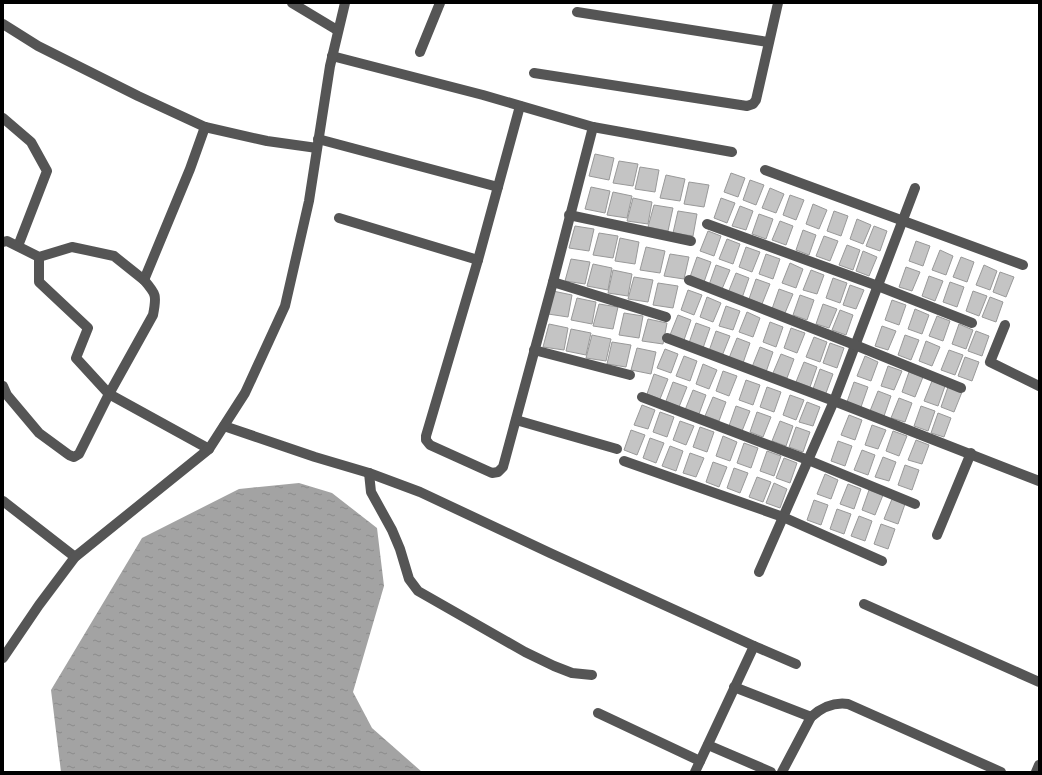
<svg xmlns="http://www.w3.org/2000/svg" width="1042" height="775" font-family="'PT Sans Narrow',sans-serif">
<defs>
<pattern id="water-ripples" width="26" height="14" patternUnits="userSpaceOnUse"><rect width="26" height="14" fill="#a3a3a3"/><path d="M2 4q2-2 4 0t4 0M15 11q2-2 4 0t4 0" fill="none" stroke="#8b8b8b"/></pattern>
</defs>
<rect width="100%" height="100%" fill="#fff"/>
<!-- water -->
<path fill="url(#water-ripples)" d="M299,483L332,493L377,528L384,586L353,692L372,728L422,772H61L51,690L142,538L239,489Z"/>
<!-- building -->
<g fill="#c4c4c4" stroke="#999">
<path d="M595,154L614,158L609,180L589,176Z"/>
<path d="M619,161L638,164L633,186L613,183Z"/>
<path d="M640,167L659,170L655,192L635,189Z"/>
<path d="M731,173L745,178L738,197L724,192Z"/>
<path d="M666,175L685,179L680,201L660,198Z"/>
<path d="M750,180L764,185L756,205L743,200Z"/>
<path d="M689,182L709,185L704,207L684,204Z"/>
<path d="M591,187L610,191L605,213L585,209Z"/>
<path d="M770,188L784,194L776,213L762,208Z"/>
<path d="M613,192L632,196L627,218L607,215Z"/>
<path d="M790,195L804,200L796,220L783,215Z"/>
<path d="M633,198L652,202L648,224L627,221Z"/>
<path d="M721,198L735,203L727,223L714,218Z"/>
<path d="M813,204L827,210L819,229L806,224Z"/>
<path d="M654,205L673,208L668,231L648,227Z"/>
<path d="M740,206L753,211L746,230L732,226Z"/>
<path d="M678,211L697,214L693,236L673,233Z"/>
<path d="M834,211L848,216L841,236L827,231Z"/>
<path d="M759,214L773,219L766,239L752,234Z"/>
<path d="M857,219L871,225L863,244L850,239Z"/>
<path d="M780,221L793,226L786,245L772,240Z"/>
<path d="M575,226L594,229L589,251L569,248Z"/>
<path d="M874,226L887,231L880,251L866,246Z"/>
<path d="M803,230L816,235L809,255L796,250Z"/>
<path d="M708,231L721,236L714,256L700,251Z"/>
<path d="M599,233L618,236L613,258L593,255Z"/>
<path d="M824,236L838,241L830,261L816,256Z"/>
<path d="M620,238L639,242L635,264L615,261Z"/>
<path d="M727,239L740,244L733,264L719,259Z"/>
<path d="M916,241L930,246L923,266L909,261Z"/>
<path d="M847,245L860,250L853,270L839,265Z"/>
<path d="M646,247L665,251L660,273L640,270Z"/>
<path d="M746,247L760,252L752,272L739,267Z"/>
<path d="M940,250L953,256L946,275L932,270Z"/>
<path d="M863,251L877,257L869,276L856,271Z"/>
<path d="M670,254L689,257L684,279L664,276Z"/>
<path d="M766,254L780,259L773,279L759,274Z"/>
<path d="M697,257L711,262L704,282L690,277Z"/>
<path d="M961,257L974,262L967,282L953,277Z"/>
<path d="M571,259L590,262L585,284L565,281Z"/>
<path d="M790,263L803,269L796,288L782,283Z"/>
<path d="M593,264L612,268L608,290L587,286Z"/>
<path d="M716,265L730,270L722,289L709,285Z"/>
<path d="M984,265L997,271L990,290L976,285Z"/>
<path d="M906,267L920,272L912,291L899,287Z"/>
<path d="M613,270L632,274L628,296L608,293Z"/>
<path d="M811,270L824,275L817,294L803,290Z"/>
<path d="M1000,272L1014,277L1006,297L993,292Z"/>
<path d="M736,273L749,278L742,298L728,293Z"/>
<path d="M929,276L943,281L935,301L922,296Z"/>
<path d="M634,277L653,280L648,302L628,299Z"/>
<path d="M833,278L847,283L840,303L826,298Z"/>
<path d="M756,279L770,284L762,304L749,299Z"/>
<path d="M950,282L964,287L957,307L943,302Z"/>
<path d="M658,283L678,286L673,308L653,305Z"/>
<path d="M850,285L864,290L856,309L843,305Z"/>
<path d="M779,289L793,294L785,313L772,309Z"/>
<path d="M688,290L702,295L694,315L681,310Z"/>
<path d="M553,291L572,295L568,317L548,314Z"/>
<path d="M973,291L987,296L979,316L966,311Z"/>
<path d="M800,295L814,300L807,320L793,315Z"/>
<path d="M707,297L721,303L713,322L700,317Z"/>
<path d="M990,297L1003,302L996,322L982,317Z"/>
<path d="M577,298L596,302L592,324L571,320Z"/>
<path d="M892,300L906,305L899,325L885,320Z"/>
<path d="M599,304L618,307L613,329L593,326Z"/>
<path d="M823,304L837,309L829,328L816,324Z"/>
<path d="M726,306L740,311L733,330L719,326Z"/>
<path d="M915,309L929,315L922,334L908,329Z"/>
<path d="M840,310L853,315L846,335L832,330Z"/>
<path d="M747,312L760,318L753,337L739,332Z"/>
<path d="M624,313L643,316L639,338L619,335Z"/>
<path d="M678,315L691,320L684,340L670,335Z"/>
<path d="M937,316L950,321L943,341L929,336Z"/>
<path d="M648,319L667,323L663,344L642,341Z"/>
<path d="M770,322L783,327L776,347L763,342Z"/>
<path d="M696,323L710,328L703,348L689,343Z"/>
<path d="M549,324L568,328L564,350L543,347Z"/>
<path d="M959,324L973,330L966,349L952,344Z"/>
<path d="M882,326L896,331L888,350L875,346Z"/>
<path d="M791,328L805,333L797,353L784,348Z"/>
<path d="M571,329L591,333L586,355L566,351Z"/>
<path d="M716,331L730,336L722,356L709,351Z"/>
<path d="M976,331L989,336L982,356L968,351Z"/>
<path d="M592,335L611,339L606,361L586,358Z"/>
<path d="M905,335L919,340L911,360L898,355Z"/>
<path d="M814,337L827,342L820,362L806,357Z"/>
<path d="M737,338L750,343L743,363L729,358Z"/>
<path d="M926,341L940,347L932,366L919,361Z"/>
<path d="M612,342L631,345L626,367L607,364Z"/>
<path d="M830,343L844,348L837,368L823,363Z"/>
<path d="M760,347L773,352L766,372L752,367Z"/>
<path d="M637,348L656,352L651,374L631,370Z"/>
<path d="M665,349L678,354L671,373L657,368Z"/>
<path d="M949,350L963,355L955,375L941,370Z"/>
<path d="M781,354L794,359L787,378L773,373Z"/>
<path d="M684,356L697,361L690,381L676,376Z"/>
<path d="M865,356L878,362L871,381L857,376Z"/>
<path d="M965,357L979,362L972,381L958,376Z"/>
<path d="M804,362L817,367L810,387L796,382Z"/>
<path d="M703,364L717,370L709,389L696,384Z"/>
<path d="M888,366L902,371L894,390L881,386Z"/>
<path d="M820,369L833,374L826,393L813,389Z"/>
<path d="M723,371L737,376L729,396L716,391Z"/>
<path d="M909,372L923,377L915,397L902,392Z"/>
<path d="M654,374L668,379L660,399L647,394Z"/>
<path d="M746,380L760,385L753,405L739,400Z"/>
<path d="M932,381L945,386L938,406L924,401Z"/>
<path d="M673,382L687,387L679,407L666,401Z"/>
<path d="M854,382L868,387L861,407L847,402Z"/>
<path d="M767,387L781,392L774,412L760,407Z"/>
<path d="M948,387L962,392L954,412L941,407Z"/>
<path d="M693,390L706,395L699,414L685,410Z"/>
<path d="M878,391L891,396L884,416L870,411Z"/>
<path d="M790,395L804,400L796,420L783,415Z"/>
<path d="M713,397L726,402L719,421L705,416Z"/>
<path d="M899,398L912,403L905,422L891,418Z"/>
<path d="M807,402L820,407L813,426L799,422Z"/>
<path d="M642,405L655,410L648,429L634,425Z"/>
<path d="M736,406L750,411L742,431L729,426Z"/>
<path d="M921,406L935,411L928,431L914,426Z"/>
<path d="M660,412L674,417L667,437L653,432Z"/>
<path d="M757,412L771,417L763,437L750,432Z"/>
<path d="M938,413L951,418L944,437L931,433Z"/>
<path d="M849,415L862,420L855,440L841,435Z"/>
<path d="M680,421L694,426L686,445L673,440Z"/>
<path d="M780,421L793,426L786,446L772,441Z"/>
<path d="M872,425L886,430L878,449L865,445Z"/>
<path d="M700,427L714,432L707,452L693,447Z"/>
<path d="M796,427L810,432L803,452L789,447Z"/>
<path d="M631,430L645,435L637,455L624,450Z"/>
<path d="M893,431L907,436L899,456L886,451Z"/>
<path d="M723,436L737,442L730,461L716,456Z"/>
<path d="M650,438L664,443L656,463L643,458Z"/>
<path d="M916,440L929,445L922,464L908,460Z"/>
<path d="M838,441L852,446L845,466L831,461Z"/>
<path d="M744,443L758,448L751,468L737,463Z"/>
<path d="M670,446L683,451L676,471L662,466Z"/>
<path d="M862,450L875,455L868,475L854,470Z"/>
<path d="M767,451L781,456L774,476L760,471Z"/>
<path d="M690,453L704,458L696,477L683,473Z"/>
<path d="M883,457L896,462L889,481L875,477Z"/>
<path d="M784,458L797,463L790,483L776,478Z"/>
<path d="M713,462L727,467L719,487L706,482Z"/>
<path d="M905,465L919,470L912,490L898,485Z"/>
<path d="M734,468L748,473L740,493L727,488Z"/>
<path d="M825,474L838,480L831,499L817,494Z"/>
<path d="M757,477L771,482L763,502L749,497Z"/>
<path d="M774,483L787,489L780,508L766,503Z"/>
<path d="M848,484L861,489L854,509L840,504Z"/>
<path d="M869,490L883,495L875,515L862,510Z"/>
<path d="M892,499L905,504L898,524L884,519Z"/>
<path d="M814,500L828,505L821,525L807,520Z"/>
<path d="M837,509L851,514L844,534L830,529Z"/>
<path d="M859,516L872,521L865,541L851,536Z"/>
<path d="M881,524L895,529L888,549L874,544Z"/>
</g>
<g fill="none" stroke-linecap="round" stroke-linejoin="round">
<!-- minor -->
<g stroke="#555" stroke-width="10">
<path d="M292,3L337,30"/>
<path d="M577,12L768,42"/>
<path d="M3,24L38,46L138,96L205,127L267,141L317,148"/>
<path d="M420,52L440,3"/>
<path d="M332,56L483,95L593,127L732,152"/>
<path d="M534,73L747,106L753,104L756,100L778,3"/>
<path d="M520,106L478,260L426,436V440L430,445L492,473L498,472L503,467L553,282L593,127"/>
<path d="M3,118L31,142L47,171L18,246"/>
<path d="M318,139L498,187"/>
<path d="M765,170L1023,265"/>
<path d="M915,188L834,401L1039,481"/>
<path d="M569,215L691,241"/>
<path d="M339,218L478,260"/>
<path d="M707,224L878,286L972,323"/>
<path d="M3,242L7,241L39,257L72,247L114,256L144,280L190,169L205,127"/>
<path d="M39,257V282L88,328L76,358L109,394L209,449"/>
<path d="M689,280L855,345L961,388"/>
<path d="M553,282L666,317"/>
<path d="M1005,325L990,362L1039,386"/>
<path d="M667,338L834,401L759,572"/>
<path d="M534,350L630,375"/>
<path d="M3,386L7,395L39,433L69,455L74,457L79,454L109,394L153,315C157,295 156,294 144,280"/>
<path d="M642,397L808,460L915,504"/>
<path d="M516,420L617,449"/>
<path d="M224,426L315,457L369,473L420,492L550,553L754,646L796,664"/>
<path d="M624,461L783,517L882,561"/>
<path d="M369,473L371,492L392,530L400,549L409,579L418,591L525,652L554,666L572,673L592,675"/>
<path d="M3,501L75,557"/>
<path d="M937,535L971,453"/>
<path d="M864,604L1039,682"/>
<path d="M3,658L39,605L75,557L209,449L245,393L285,306L309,201L330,66L345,3"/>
<path d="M734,687L811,717"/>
<path d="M598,713L700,761"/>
<path d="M708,745L771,772"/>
<path d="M695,772L754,646"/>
<path d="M782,772L811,717C821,708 834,702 848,704L1001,772"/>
<path d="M1036,772L1039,765"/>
</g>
</g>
<!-- border -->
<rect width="1042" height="775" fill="none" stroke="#000000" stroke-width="8"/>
</svg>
